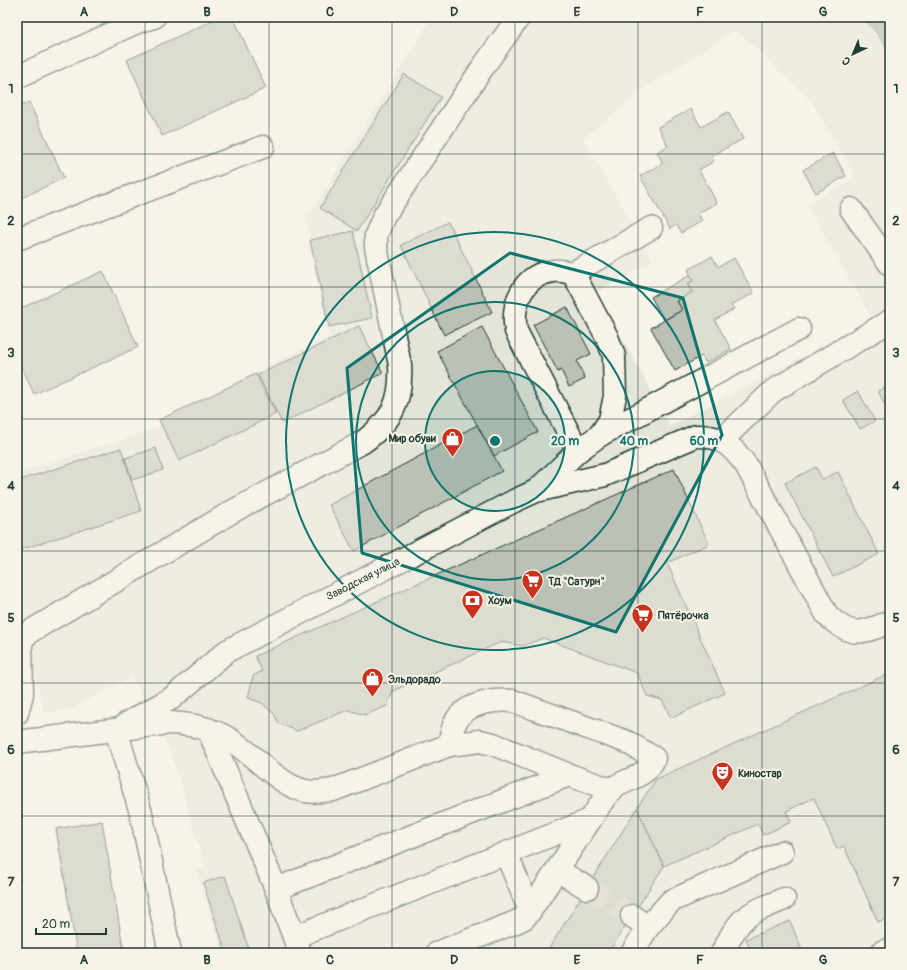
<svg xmlns="http://www.w3.org/2000/svg" width="907" height="970" font-family="Pangolin,sans-serif">
<rect width="100%" height="100%" fill="#f7f3e8"/>
<filter id="ink" filterUnits="userSpaceOnUse"><feTurbulence type="fractalNoise" baseFrequency=".025" numOctaves="2"/><feDisplacementMap in="SourceGraphic" scale="8" xChannelSelector="R" yChannelSelector="G"/><feConvolveMatrix kernelMatrix="1 2 1 2 8 2 1 2 1" color-interpolation-filters="sRGB"/></filter>
<g filter="url(#ink)">
<!-- built -->
<path fill="#e5e4d9" fill-rule="evenodd" d="M432,17H859L866,21L889,54L890,953H223L196,870L205,867L171,752L132,676L72,709L44,713L32,659L17,661V473L161,427L159,420L329,336L308,241L310,240L306,220ZM736,30L811,101L856,177L807,205L873,320L670,426L597,292L653,261L583,139L646,87Z"/>
<!-- water -->
<path fill="#a4ada3" stroke="#6f8077" d="M859,17H890V56C884,42 872,25 859,17Z"/>
<!-- building -->
<g fill="#bbc1b6" stroke="#1f3d34">
<path d="M220,17H233L266,88L162,136L127,60Z"/>
<path d="M404,74L441,97L357,231L320,208Z"/>
<path d="M29,102L64,178L17,200V108Z"/>
<path d="M691,109L701,127L728,112L743,139L711,156L714,161L699,170L717,203L698,213L702,221L681,233L676,225L670,229L640,176L663,163L657,152L668,146L658,127Z"/>
<path d="M833,153L846,176L816,193L803,170Z"/>
<path d="M448,222L492,312L444,335L401,245Z"/>
<path d="M353,231L372,318L329,327L310,240Z"/>
<path d="M712,256L718,267L734,258L754,293L731,305L734,309L715,320L731,349L706,363L702,356L675,371L651,328L682,310L677,301L692,292L687,284L693,281L688,270Z"/>
<path d="M103,271L138,347L34,394L17,357V310Z"/>
<path d="M690,275L693,281L687,284L692,292L677,301L682,310L664,320L651,297Z"/>
<path d="M567,307L591,354L577,361L585,379L569,387L561,370L558,372L533,325Z"/>
<path d="M359,326L383,373L282,423L258,375Z"/>
<path d="M482,327L538,432L494,456L437,351Z"/>
<path d="M256,374L276,414L179,461L159,420Z"/>
<path d="M890,385V414L878,391Z"/>
<path d="M858,391L875,421L860,429L843,400Z"/>
<path d="M477,425L502,471L354,551L329,505Z"/>
<path d="M121,448L141,511L17,551V481Z"/>
<path d="M156,448L163,470L132,480L125,458Z"/>
<path d="M816,467L822,479L838,472L879,554L833,577L785,483Z"/>
<path d="M674,469L709,544L667,563L725,693L671,718L662,700L647,696L637,673L543,638L523,646L501,642L393,691L387,706L365,715L348,710L297,731L278,723L275,715L262,703L248,698L253,676L262,671L255,656Z"/>
<path d="M890,673V917L878,922L844,846L837,849L814,798L786,811L791,822L763,835L758,824L664,866L637,808L656,779Z"/>
<path d="M637,808L664,866L608,953H546Z"/>
<path d="M102,821L124,953H77L56,829Z"/>
<path d="M17,857H19L20,882H17Z"/>
<path d="M225,876L250,953H226L203,883Z"/>
<path d="M790,921L803,953H752L746,939Z"/>
</g>
<g fill="none" stroke-linecap="round" stroke-linejoin="round">
<!-- minor-tunnel -->
<path stroke="#cccfc4" stroke-width="22" stroke-dasharray="22 11" stroke-linecap="butt" d="M587,888L632,916"/>
<defs>
<g id="minor">
<path d="M17,77L137,22L154,17"/>
<path d="M851,209L890,264"/>
<path d="M17,239L263,147"/>
<path d="M573,273L651,228"/>
<path d="M600,435L799,329"/>
<path d="M722,440L773,391L890,321"/>
<path d="M537,490L578,451L516,331C511,304 523,274 554,271C560,270 567,272 573,273L607,337L614,356L615,396L610,420L600,435L578,451"/>
<path d="M17,713L22,694L21,644L23,638L31,631L235,510L363,442C393,420 402,401 400,365L376,247V235L384,216L483,67L519,17"/>
<path d="M126,724L172,698L227,651L514,501L536,491L605,475L696,436C721,435 732,446 746,465L827,615C852,639 861,633 890,622"/>
<path d="M208,729L276,889L300,953"/>
<path d="M116,730L141,813L170,953"/>
<path d="M17,742L170,723C191,724 211,728 229,739C253,753 278,785 305,791C315,793 324,791 333,790L449,745C451,737 452,728 456,721C466,703 495,699 513,701L627,742L654,758C648,777 627,778 612,789C604,796 597,811 590,820L294,937"/>
<path d="M449,745L480,741L493,744L569,775L612,790"/>
<path d="M557,870L587,888"/>
<path d="M276,889L569,775"/>
<path d="M530,911L590,820"/>
<path d="M632,916L648,927"/>
<path d="M882,952L890,949"/>
<path d="M437,953L516,922L524,918L530,911L506,853"/>
<path d="M632,953L648,927L671,901L782,852"/>
<path d="M722,953C741,915 745,915 784,899"/>
</g>
</defs>
<!-- minor casing -->
<use href="#minor" stroke="#1f3d34" stroke-width="25"/>
<!-- minor -->
<use href="#minor" stroke="#f7f3e8" stroke-width="22"/>
</g>
</g>
<!-- marked area -->
<path d="M0 0H907V970H0ZM510,253L683,298L722,435L616,632L362,553L347,368Z" fill="#f7f3e8" fill-opacity=".55" fill-rule="evenodd"/>
<path fill="none" stroke="#0f766e" stroke-width="3" stroke-linejoin="round" d="M510,253L683,298L722,435L616,632L362,553L347,368Z"/>
<!-- grid -->
<path fill="none" stroke="#1f3d34" stroke-width="1" stroke-opacity="0.55" d="M145,17V953M269,17V953M392,17V953M515,17V953M638,17V953M762,17V953M17,154H890M17,287H890M17,419H890M17,551H890M17,683H890M17,816H890"/>
<!-- distance rings -->
<circle cx="495" cy="441" r="70" fill="#0f766e" fill-opacity=".12"/>
<g fill="none" stroke="#0f766e" stroke-width="2">
<circle cx="495" cy="441" r="70"/>
<circle cx="495" cy="441" r="139"/>
<circle cx="495" cy="441" r="209"/>
</g>
<!-- icons -->
<defs>
<symbol id="shop-pin" viewBox="-11 -11 22 30"><path d="M0 17L-7.5 6A9.5 9.5 0 1 1 7.5 6Z" fill="#c8321e" stroke="#f7f3e8"/><path d="M-5-2.5h2.3a2.7 3.5 0 0 1 5.4 0H5L5.5 6h-11ZM-1.5-2.5h3a1.5 2.3 0 0 0-3 0Z" fill="#fff"/></symbol>
<symbol id="supermarket-pin" viewBox="-11 -11 22 30"><path d="M0 17L-7.5 6A9.5 9.5 0 1 1 7.5 6Z" fill="#c8321e" stroke="#f7f3e8"/><path d="M-6-5.5h2.5l.6 2H6L4.5 2H-2.5L-4.4-4H-6ZM-1.5 3.2a1.3 1.3 0 1 0 .1 0ZM3 3.2a1.3 1.3 0 1 0 .1 0Z" fill="#fff"/></symbol>
<symbol id="bank-pin" viewBox="-11 -11 22 30"><path d="M0 17L-7.5 6A9.5 9.5 0 1 1 7.5 6Z" fill="#c8321e" stroke="#f7f3e8"/><path d="M-6-4H6V4H-6ZM0-2.3a2.3 2.3 0 1 0 0 4.6a2.3 2.3 0 1 0 0-4.6Z" fill="#fff"/></symbol>
<symbol id="theatre-pin" viewBox="-11 -11 22 30"><path d="M0 17L-7.5 6A9.5 9.5 0 1 1 7.5 6Z" fill="#c8321e" stroke="#f7f3e8"/><path d="M-5-5.5Q0-4 5-5.5V0Q5 5 0 6Q-5 5-5 0ZM-3.3-2.5H-1v1.5H-3.3ZM1-2.5H3.3v1.5H1ZM-2.8 1Q0 5.5 2.8 1Z" fill="#fff"/></symbol>
</defs>
<g fill-rule="evenodd">
<use href="#shop-pin" x="440" y="426" width="25" height="34"/>
<use href="#supermarket-pin" x="520" y="568" width="25" height="34"/>
<use href="#bank-pin" x="460" y="588" width="25" height="34"/>
<use href="#supermarket-pin" x="630" y="602" width="25" height="34"/>
<use href="#shop-pin" x="360" y="666" width="25" height="34"/>
<use href="#theatre-pin" x="710" y="760" width="25" height="34"/>
</g>
<g text-anchor="middle" dominant-baseline="central" stroke-width="4" stroke-linejoin="round" paint-order="stroke">
<!-- poi labels -->
<g font-size="11" font-weight="bold" fill="#1f3d34" stroke="#f7f3e8" text-anchor="start">
<text x="436" y="438" text-anchor="end">Мир обуви</text>
<text x="548" y="581">ТД "Сатурн"</text>
<text x="488" y="600">Хоум</text>
<text x="658" y="615">Пятёрочка</text>
<text x="388" y="679">Эльдорадо</text>
<text x="738" y="773">Киностар</text>
</g>
<!-- street labels -->
<g font-size="11" fill="#1f3d34" stroke="#f7f3e8">
<text transform="translate(363 579) rotate(-27)">Заводская улица</text>
</g>
</g>
<circle cx="495" cy="441" r="6" fill="#0f766e" stroke="#f7f3e8" stroke-width="2"/>
<g font-size="12" text-anchor="middle" font-weight="bold" fill="#0f766e" stroke="#f7f3e8" stroke-width="4" stroke-linejoin="round" paint-order="stroke">
<text x="565" y="445">20 m</text>
<text x="634" y="445">40 m</text>
<text x="704" y="445">60 m</text>
</g>
<!-- margin -->
<rect width="907" height="970" fill="none" stroke="#f7f3e8" stroke-width="44"/>
<!-- north arrow -->
<g transform="translate(853 54) rotate(224)" stroke="#f7f3e8" stroke-width="3" paint-order="stroke">
<path d="M0-3L7 15L0 10L-7 15Z" fill="#1f3d34"/>
<text y="-6" font-size="11" font-weight="bold" text-anchor="middle" fill="#1f3d34">С</text>
</g>
<!-- scale -->
<path d="M36 928v6h70v-6" fill="none" stroke="#1f3d34" stroke-width="2"/>
<text x="42" y="928" font-size="12" fill="#1f3d34" stroke="#f7f3e8" stroke-width="3" paint-order="stroke">20 m</text>
<rect x="22" y="22" width="863" height="926" fill="none" stroke="#1f3d34" stroke-width="1.5"/>
<g font-size="13" text-anchor="middle" font-weight="bold" fill="#1f3d34">
<text x="84" y="16">A</text>
<text x="207" y="16">B</text>
<text x="330" y="16">C</text>
<text x="454" y="16">D</text>
<text x="577" y="16">E</text>
<text x="700" y="16">F</text>
<text x="823" y="16">G</text>
<text x="11" y="93">1</text>
<text x="896" y="93">1</text>
<text x="11" y="225">2</text>
<text x="896" y="225">2</text>
<text x="11" y="357">3</text>
<text x="896" y="357">3</text>
<text x="11" y="490">4</text>
<text x="896" y="490">4</text>
<text x="11" y="622">5</text>
<text x="896" y="622">5</text>
<text x="11" y="754">6</text>
<text x="896" y="754">6</text>
<text x="11" y="886">7</text>
<text x="896" y="886">7</text>
<text x="84" y="964">A</text>
<text x="207" y="964">B</text>
<text x="330" y="964">C</text>
<text x="454" y="964">D</text>
<text x="577" y="964">E</text>
<text x="700" y="964">F</text>
<text x="823" y="964">G</text>
</g>
</svg>
